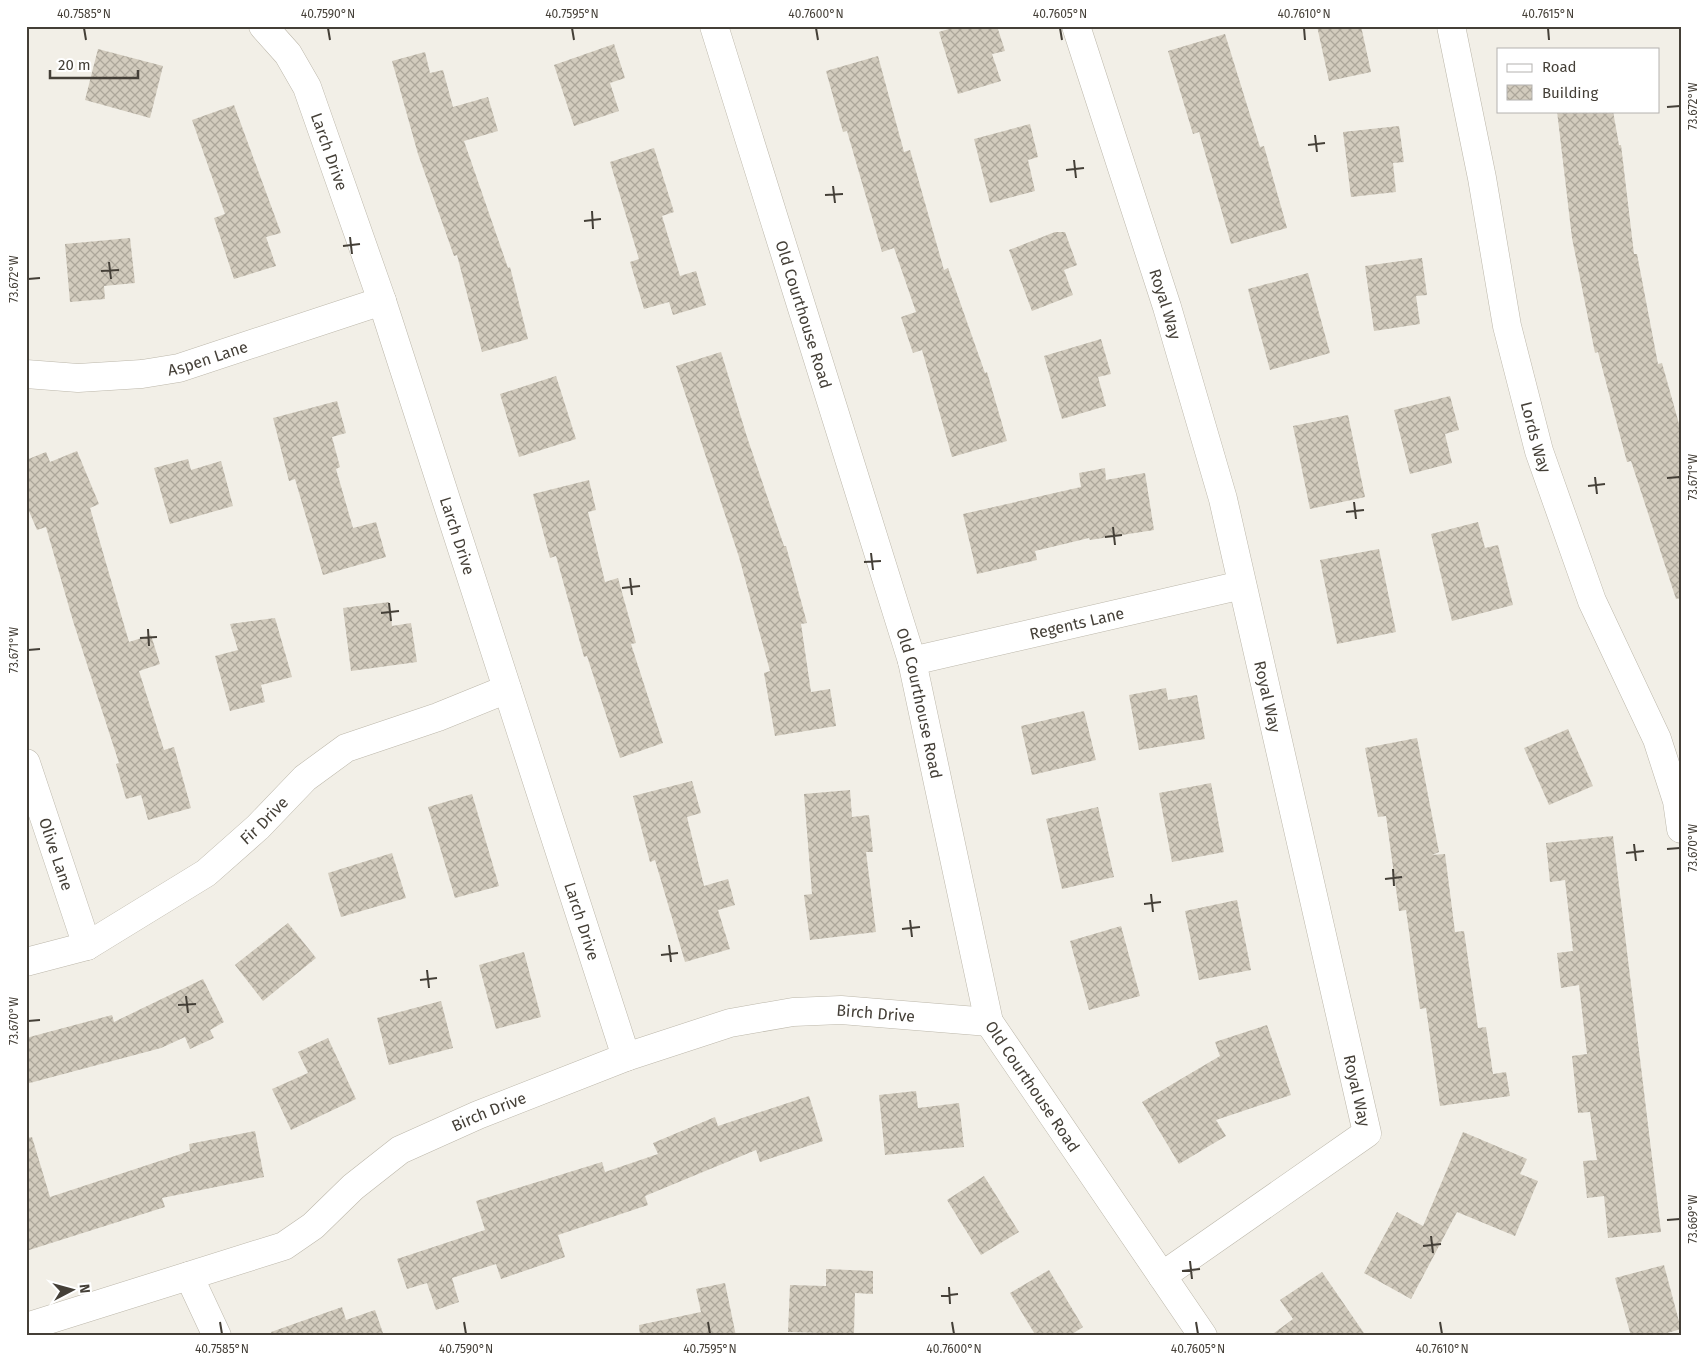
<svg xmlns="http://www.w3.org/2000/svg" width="1707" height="1362" font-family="'Fira Sans',sans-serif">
<defs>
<pattern id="building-cross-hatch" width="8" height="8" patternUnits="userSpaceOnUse" patternTransform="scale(1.25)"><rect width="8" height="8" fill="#d2cbbd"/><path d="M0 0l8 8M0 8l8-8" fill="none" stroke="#aca69a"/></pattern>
</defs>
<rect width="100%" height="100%" fill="#f2efe7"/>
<!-- building -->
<g fill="url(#building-cross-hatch)">
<path d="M958,26H997L1005,51L992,54L1001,81L958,94L939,32Z"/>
<path d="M1317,26H1361L1371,72L1329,81Z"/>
<path d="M1225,34L1260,147L1264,146L1287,228L1231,244L1199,132L1193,134L1168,51Z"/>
<path d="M614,44L625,78L610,83L619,111L574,126L554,65Z"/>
<path d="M98,49L163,66L150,118L85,100Z"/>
<path d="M425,52L430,73L443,70L453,107L488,97L498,131L464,141L508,268L510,267L528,339L482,352L457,255L454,256L418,154L392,61Z"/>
<path d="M878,56L904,152L910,150L944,270L948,268L985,373L987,372L1007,441L952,457L922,350L913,353L901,317L916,312L894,248L882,252L847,131L843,132L826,71Z"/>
<path d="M234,105L281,233L266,237L276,266L234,279L214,218L225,214L192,120Z"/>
<path d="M1557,111H1613L1619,145H1621L1634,254H1637L1658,364L1662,363L1681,431V598L1676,599L1631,461L1627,462L1598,352L1595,353L1572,238Z"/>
<path d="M1030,124L1038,157L1028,160L1035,191L990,203L974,139Z"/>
<path d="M1399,126L1404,162L1393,163L1396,192L1351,197L1343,132Z"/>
<path d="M654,148L674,212L662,216L680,276L696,271L706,305L673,315L669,302L644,309L630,262L639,259L610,162Z"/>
<path d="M1055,232H1065L1077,265L1064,270L1073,295L1032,311L1009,250Z"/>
<path d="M130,238L135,283L104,286L105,299L70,302L65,244Z"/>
<path d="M1422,258L1427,295L1416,296L1420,324L1374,331L1365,266Z"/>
<path d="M1308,273L1330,353L1270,370L1248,289Z"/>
<path d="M1101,339L1111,374L1098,377L1106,406L1062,419L1044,356Z"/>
<path d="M721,352L747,437L784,546H786L807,623L801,624L811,692L830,689L836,726L775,736L764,673L770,671L739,557L676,366Z"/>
<path d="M556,376L576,439L519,457L500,394Z"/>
<path d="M1450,396L1459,430L1445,434L1452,463L1410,474L1394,410Z"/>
<path d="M337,401L346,433L332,437L340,467L336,469L353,528L376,522L386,557L323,575L295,479L289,481L273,418Z"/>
<path d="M1348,415L1365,497L1310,509L1293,426Z"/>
<path d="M77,451L99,504L90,508L129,642L151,635L160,664L139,671L164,750L174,747L191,808L148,820L141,795L126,799L116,764L119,763L73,621L46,527L37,530L26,504V460L46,452L50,462Z"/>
<path d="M188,459L191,470L221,461L233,506L170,524L154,468Z"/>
<path d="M1105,468L1106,480L1145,473L1154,530L1090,540L1089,538L1035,551L1037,560L977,574L963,514L1081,487L1079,473Z"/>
<path d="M589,480L596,510L588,512L605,582L618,578L636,643L631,644L663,743L620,758L587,656L584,657L556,556L550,558L533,494Z"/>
<path d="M1478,522L1485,548L1498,545L1513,605L1452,621L1431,534Z"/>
<path d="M1379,549L1396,632L1337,644L1320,560Z"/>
<path d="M389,602L392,626L411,623L417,662L351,671L343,608Z"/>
<path d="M275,618L292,677L261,685L265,702L230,711L215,656L238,650L230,624Z"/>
<path d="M1166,688L1168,700L1197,695L1205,739L1139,750L1129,695Z"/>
<path d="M1084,711L1096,760L1032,775L1021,726Z"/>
<path d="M1568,729L1593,786L1549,805L1524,748Z"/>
<path d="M1417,738L1439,852L1432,855L1445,854L1455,932L1464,931L1478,1028L1486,1027L1493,1074L1506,1072L1510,1096L1440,1106L1426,1008L1420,1009L1406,910L1399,911L1386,816L1378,817L1365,748Z"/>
<path d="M692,781L701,813L687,817L704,886L728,879L735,905L718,910L730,949L685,962L655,860L650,862L633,796Z"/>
<path d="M1211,783L1224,852L1172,862L1159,793Z"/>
<path d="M850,790L852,817L869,815L873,852H866L876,932L810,940L804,895L812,894L804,794Z"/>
<path d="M472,794L499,886L455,898L428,807Z"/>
<path d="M1098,807L1114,877L1062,889L1046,819Z"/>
<path d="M1613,836L1661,1232L1608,1238L1604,1196L1587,1198L1583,1161L1597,1160L1590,1112L1578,1113L1572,1056L1587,1054L1579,985L1561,988L1557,953L1573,951L1565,880L1550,882L1546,843Z"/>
<path d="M392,853L406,898L341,917L328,873Z"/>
<path d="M1237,900L1251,970L1199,980L1185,911Z"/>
<path d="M288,923L316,958L263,1001L235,965Z"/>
<path d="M1121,926L1140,996L1089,1010L1070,941Z"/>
<path d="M524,952L541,1017L496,1029L479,965Z"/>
<path d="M203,979L224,1022L210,1030L214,1038L190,1049L185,1037L161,1048L26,1084V1038L112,1015L114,1022Z"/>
<path d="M441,1001L453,1048L389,1065L377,1018Z"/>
<path d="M1267,1025L1291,1095L1216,1120L1226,1136L1179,1164L1142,1102L1220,1056L1215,1042Z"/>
<path d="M328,1038L356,1099L291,1130L272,1089L308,1073L298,1052Z"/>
<path d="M916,1091L918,1108L959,1103L964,1147L885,1155L879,1095Z"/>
<path d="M809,1096L823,1141L760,1162L756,1150L645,1196L648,1205L558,1235L565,1257L501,1279L496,1264L452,1278L459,1302L436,1310L427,1283L407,1289L397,1259L485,1230L476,1201L602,1162L605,1172L658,1154L653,1143L715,1117L718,1126Z"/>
<path d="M255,1131L264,1177L162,1198L165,1207L26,1251V1138L32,1137L50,1197L190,1151L189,1144Z"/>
<path d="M1463,1132L1527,1159L1520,1174L1538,1181L1515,1236L1457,1212L1411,1299L1364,1273L1397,1212L1423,1226Z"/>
<path d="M984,1176L1019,1232L981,1255L947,1200Z"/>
<path d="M1664,1265L1681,1329L1657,1336H1631L1615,1278Z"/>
<path d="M826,1269L873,1271V1294L855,1293L854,1334L788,1332L790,1285L826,1286Z"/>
<path d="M1049,1270L1083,1327L1069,1336H1036L1010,1293Z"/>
<path d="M1322,1272L1366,1336H1270L1293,1319L1280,1300Z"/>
<path d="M725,1283L736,1336H640L639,1325L701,1312L696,1289Z"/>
<path d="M342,1307L346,1320L375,1310L384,1336H271V1332Z"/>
</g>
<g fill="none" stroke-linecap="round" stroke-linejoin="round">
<defs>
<g id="minor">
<path id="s1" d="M263,26L288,54L307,87L382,301L626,1057"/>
<path id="s2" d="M1076,26L1167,307L1223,499L1367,1133L1162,1276"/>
<path id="s3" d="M1451,26L1482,178L1507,326L1539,451L1592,601L1657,739L1677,801L1681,829"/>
<path id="s4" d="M26,374L78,378L142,374L179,368L382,301"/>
<path id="s5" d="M912,661L1242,585"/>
<path id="s6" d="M26,763L87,946"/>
<path id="s7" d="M26,962L87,946L206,873L258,827L305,778L346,748L438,717L507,689"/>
<path d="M189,1276L217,1336"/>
<path id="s8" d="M26,1327L284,1246L313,1226L353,1187L400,1150L478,1115L626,1057L730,1023L793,1012L841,1010L989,1022"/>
</g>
<g id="tertiary">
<path id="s9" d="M714,26L912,661L989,1022L1203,1336"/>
</g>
</defs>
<!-- minor casing -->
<use href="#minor" stroke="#bcb7aa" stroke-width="29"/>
<!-- tertiary casing -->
<use href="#tertiary" stroke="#bcb7aa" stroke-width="29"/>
<!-- minor -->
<use href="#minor" stroke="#fff" stroke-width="28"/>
<!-- tertiary -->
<use href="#tertiary" stroke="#fff" stroke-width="28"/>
</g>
<!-- ticks -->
<path fill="none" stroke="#443f37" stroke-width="2" d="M84,28L86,40M328,28L330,40M572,28L574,40M816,28L818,40M1060,28L1062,40M1304,28L1305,40M1548,28L1549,40M1667,107L1680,106M1315,135L1317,152M1308,145L1325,143M1074,160L1076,178M1066,170L1084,168M833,186L835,203M825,195L843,194M592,211L593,229M584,221L601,219M350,237L352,254M343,246L360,244M109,262L111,279M101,271L119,270M28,279L40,278M1595,477L1597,494M1667,478L1680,477M1588,486L1605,484M1354,502L1356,519M1346,512L1364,510M1113,527L1115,545M1105,537L1122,535M871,553L873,570M864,562L881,561M630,578L632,595M622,588L640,586M389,603L391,621M381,613L399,611M148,629L149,646M140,638L157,637M28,650L40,649M1634,844L1636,861M1667,849L1680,848M1626,853L1644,851M1393,869L1394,886M1385,879L1402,877M1151,894L1153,912M1144,904L1161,902M910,920L912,937M902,929L920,927M669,945L671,962M661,955L678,953M427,970L429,988M420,980L437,978M186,996L188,1013M178,1005L196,1004M28,1021L40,1020M1667,1220L1680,1219M1431,1236L1433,1253M1423,1246L1441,1244M1190,1261L1192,1279M1182,1271L1200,1269M949,1287L950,1304M941,1296L958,1294M220,1322L222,1334M464,1322L466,1334M708,1322L710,1334M952,1322L954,1334M1196,1322L1198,1334M1440,1322L1442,1334"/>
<g text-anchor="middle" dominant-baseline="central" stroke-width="4.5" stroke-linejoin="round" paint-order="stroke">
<!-- street labels -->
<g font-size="16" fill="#443f37" stroke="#fff">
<text stroke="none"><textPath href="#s1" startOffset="144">Larch Drive</textPath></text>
<text stroke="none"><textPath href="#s2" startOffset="292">Royal Way</textPath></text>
<text stroke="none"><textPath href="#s9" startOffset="302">Old Courthouse Road</textPath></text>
<text stroke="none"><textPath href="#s4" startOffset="184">Aspen Lane</textPath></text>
<text stroke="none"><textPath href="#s3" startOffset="420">Lords Way</textPath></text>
<text stroke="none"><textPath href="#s1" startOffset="549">Larch Drive</textPath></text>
<text stroke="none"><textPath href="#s5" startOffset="169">Regents Lane</textPath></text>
<text stroke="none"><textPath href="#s2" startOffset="698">Royal Way</textPath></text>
<text stroke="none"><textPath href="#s9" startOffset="708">Old Courthouse Road</textPath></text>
<text stroke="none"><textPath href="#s7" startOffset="281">Fir Drive</textPath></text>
<text stroke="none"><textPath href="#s6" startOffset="96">Olive Lane</textPath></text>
<text stroke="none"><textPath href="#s1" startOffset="954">Larch Drive</textPath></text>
<text stroke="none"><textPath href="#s8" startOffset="922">Birch Drive</textPath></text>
<text stroke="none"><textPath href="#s9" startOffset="1112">Old Courthouse Road</textPath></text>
<text stroke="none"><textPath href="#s2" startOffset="1102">Royal Way</textPath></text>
<text stroke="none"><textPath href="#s8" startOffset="518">Birch Drive</textPath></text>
</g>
</g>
<!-- border -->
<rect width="1707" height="1362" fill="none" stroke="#ffffff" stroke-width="55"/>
<!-- legend -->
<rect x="1497" y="48" width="162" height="65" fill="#ffffff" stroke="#b4b2af"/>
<rect x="1507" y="64" width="25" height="8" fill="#ffffff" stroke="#b4b2af"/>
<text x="1542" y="72" font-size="15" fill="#443f37">Road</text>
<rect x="1507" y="85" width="25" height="15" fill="url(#building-cross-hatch)" stroke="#b4b2af"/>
<text x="1542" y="98" font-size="15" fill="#443f37">Building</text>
<!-- north arrow -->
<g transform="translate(72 1290) rotate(84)" stroke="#ffffff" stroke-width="4" paint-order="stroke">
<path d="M0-4L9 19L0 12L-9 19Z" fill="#443f37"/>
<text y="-8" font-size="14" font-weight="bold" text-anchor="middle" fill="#443f37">N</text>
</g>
<!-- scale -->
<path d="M50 70v8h88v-8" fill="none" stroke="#443f37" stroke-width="2.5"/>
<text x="58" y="70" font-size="15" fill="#443f37" stroke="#ffffff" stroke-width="4" paint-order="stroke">20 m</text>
<rect x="28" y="28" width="1652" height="1306" fill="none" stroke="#443f37" stroke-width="2"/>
<g font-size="12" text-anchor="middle" fill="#443f37">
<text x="84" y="18">40.7585°N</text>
<text x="328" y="18">40.7590°N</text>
<text x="572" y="18">40.7595°N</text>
<text x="816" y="18">40.7600°N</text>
<text x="1060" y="18">40.7605°N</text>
<text x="1304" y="18">40.7610°N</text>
<text x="1548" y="18">40.7615°N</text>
<text transform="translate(1693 106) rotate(-90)" y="4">73.672°W</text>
<text transform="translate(14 279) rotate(-90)" y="4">73.672°W</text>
<text transform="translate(1693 477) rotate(-90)" y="4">73.671°W</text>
<text transform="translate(14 650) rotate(-90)" y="4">73.671°W</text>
<text transform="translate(1693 848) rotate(-90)" y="4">73.670°W</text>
<text transform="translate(14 1021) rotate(-90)" y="4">73.670°W</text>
<text transform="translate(1693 1219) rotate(-90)" y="4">73.669°W</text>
<text x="222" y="1353">40.7585°N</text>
<text x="466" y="1353">40.7590°N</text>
<text x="710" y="1353">40.7595°N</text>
<text x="954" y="1353">40.7600°N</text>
<text x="1198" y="1353">40.7605°N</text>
<text x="1442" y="1353">40.7610°N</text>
</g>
</svg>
